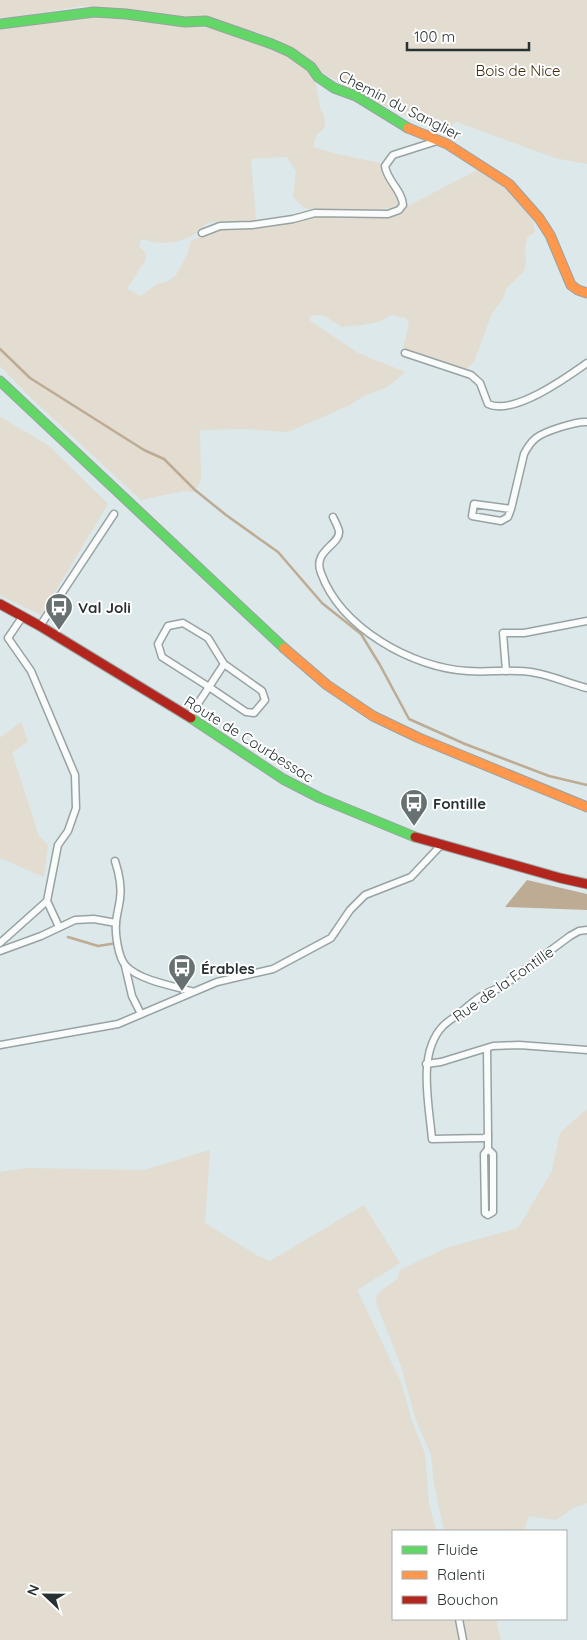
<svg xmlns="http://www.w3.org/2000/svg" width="587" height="1640" font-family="Quicksand,sans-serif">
<rect width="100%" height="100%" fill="#dce8e9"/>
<!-- green -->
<g fill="#e3dcd0">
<path d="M0,0H587V164L555,158L457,122L445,129H435L379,103L330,77L303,59L277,39L208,17H182L81,6L9,18L0,17Z"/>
<path d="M114,16L191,27L214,28L283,52L303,64L315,78L320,108L324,116L325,127L316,136L313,147L337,154L380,163L398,195L399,203L397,206C382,211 324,213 309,209C302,207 298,202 293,197L296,171L287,157L251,159L256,221C239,222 223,220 207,223C193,241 165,248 144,239L141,240L139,246L146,254V259L127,289L141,296L157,284L166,282L176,275L187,255L191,241L220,229L315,215L376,217L391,215L479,169C494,177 523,202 531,217C534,221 534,227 535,232L527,238L525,248L526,262L524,271L507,288L502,300L492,313L474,362L466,369L403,348L409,324L406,318L391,315L379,322L362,325L342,327L325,316L315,315L311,316L309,320L358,353L405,372L387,387L364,396L350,405L288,432L245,429L200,430L201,480L194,492L183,491L141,500L27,394L0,366V27L76,18Z"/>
<path d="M0,417L48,445L108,504L41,615L0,595Z"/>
<path d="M21,722L28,741L12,753L39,836L48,845L44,877L0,858V738Z"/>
<path d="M587,1109V1503L572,1509L556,1520L529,1516L524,1530L444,1531L434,1483L431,1455L416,1420L401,1366L376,1303L377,1294L398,1278L400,1270L446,1248L518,1228L552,1171L560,1133Z"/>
<path d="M210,1150L205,1223L256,1255L270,1261L364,1205L400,1263L357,1290L401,1382L411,1418L425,1454L429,1503L436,1531H393V1619H498L497,1625L501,1640H0V1172L26,1168L144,1170Z"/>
</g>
<!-- water -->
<path fill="#bdab93" d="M527,880L587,894V910L505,907Z"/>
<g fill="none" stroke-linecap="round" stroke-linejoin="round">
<!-- stream -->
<g stroke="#bdab93" stroke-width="2.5">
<path d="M0,349L30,378L144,450L164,459L195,490L226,515L278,552L322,603L361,634L380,665L409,719L465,744L549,776L587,785"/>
<path d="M68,937L98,946L117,943"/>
</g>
<defs>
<g id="street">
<path d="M202,233L220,226L252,225L293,219L315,213L388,214L399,210L403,205C402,190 387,181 385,166L393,155L437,141"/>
<path d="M405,353L471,375L480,383L488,404C513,416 566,378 587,363"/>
<path d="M511,509L474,504L472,516L501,521L508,517L511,509L524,454C527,448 531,442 536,438C545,431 577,421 587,422"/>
<path d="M333,517C335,521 338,527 339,531C341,545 312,550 321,573C341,628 412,668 468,671C490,673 514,668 536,673C553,676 570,684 587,688"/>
<path d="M40,626L114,514"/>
<path d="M506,671L503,633H524L587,621"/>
<path d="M189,717L209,687L162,657L158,644L168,626L183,623L208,638L224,664L209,687L246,712L254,713L265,700L262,691L224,664"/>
<path d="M115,861C119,873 122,885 120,899C119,906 117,914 116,922C115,933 118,958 126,966C139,980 173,986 191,991"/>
<path d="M47,901L59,927"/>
<path d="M0,943L47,901L58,845L68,831L76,808L75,775L31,671L8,638L23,616"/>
<path d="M0,951L41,936L75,920L94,919L116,923"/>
<path d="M125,966L132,996L141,1014"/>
<path d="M0,1045L118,1024L217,982L273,969L331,938L350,910L365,895L411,877L442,844"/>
<path d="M487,1049L488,1136L484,1138L432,1139C429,1104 417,1053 443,1026C448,1021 455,1017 461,1012C474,1001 484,992 500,988L570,936L579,931L587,930"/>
<path d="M426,1064L441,1062L493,1046L519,1045L587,1050"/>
<path d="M488,1149L493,1154V1212L488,1215L485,1213L484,1154L488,1149V1136"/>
<path d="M459,1619L463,1640"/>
</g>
<g id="fast">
<path d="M0,24L94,12L126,14L185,22L206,21L272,44L290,52L311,67L318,77L334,88L356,96L408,128"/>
<path d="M0,381L284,648"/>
<path d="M191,718L283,779L320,798L415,837"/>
</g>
<g id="slow">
<path d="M408,128L447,144L509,184L539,218L550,235L571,285L578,290L587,293"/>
<path d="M284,648L327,685L373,716L419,738L587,807"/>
</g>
<g id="jam">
<path d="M0,604L40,626L191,718"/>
<path d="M415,837L560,878L587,884"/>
</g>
</defs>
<!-- street casing -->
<use href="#street" stroke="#98a2a2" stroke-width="9"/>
<!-- fast casing -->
<use href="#fast" stroke="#98a2a2" stroke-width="11"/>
<!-- slow casing -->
<use href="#slow" stroke="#98a2a2" stroke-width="11"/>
<!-- jam casing -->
<use href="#jam" stroke="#98a2a2" stroke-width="11"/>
<!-- street -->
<use href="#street" stroke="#fafcfc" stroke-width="6"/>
<!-- fast -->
<use href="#fast" stroke="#63d668" stroke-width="9"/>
<!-- slow -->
<use href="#slow" stroke="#ff974d" stroke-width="9"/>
<!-- jam -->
<use href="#jam" stroke="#b3261e" stroke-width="9"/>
</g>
<!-- icons -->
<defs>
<symbol id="bus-pin" viewBox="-11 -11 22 30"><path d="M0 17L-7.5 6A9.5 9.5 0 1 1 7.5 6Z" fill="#677171" stroke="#fff"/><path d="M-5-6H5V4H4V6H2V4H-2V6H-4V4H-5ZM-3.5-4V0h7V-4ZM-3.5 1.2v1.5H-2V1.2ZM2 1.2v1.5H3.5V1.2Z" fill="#fff"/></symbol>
</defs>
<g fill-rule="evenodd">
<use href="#bus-pin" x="43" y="591" width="32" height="43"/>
<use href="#bus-pin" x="398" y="787" width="32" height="43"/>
<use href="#bus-pin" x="166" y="952" width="32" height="43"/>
</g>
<g text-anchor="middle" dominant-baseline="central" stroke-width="4" stroke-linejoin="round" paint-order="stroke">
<!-- park labels -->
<g font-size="15" fill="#3f280a" stroke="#fff">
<text x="518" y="70">Bois de Nice</text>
</g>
<!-- street labels -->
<g font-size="15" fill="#283131" stroke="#fff">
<text transform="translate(400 105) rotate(27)">Chemin du Sanglier</text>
<text transform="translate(249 739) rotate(32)">Route de Courbessac</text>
<text transform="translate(503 984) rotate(-35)">Rue de la Fontille</text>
</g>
<!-- poi labels -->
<g font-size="15" font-weight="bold" fill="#283131" stroke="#fff" text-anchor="start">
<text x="78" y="607">Val Joli</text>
<text x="433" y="803">Fontille</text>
<text x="201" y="968">Érables</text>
</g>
</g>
<!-- legend -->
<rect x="392" y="1530" width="175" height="90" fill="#ffffff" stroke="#a9adad"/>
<rect x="402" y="1546" width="25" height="8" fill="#63d668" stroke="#a9adad"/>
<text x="437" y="1555" font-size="15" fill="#283131">Fluide</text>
<rect x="402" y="1571" width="25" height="8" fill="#ff974d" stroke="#a9adad"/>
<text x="437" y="1580" font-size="15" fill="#283131">Ralenti</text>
<rect x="402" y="1596" width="25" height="8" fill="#b3261e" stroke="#a9adad"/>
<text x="437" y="1605" font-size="15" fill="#283131">Bouchon</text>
<!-- north arrow -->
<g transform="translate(45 1595) rotate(292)" stroke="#ffffff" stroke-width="4" paint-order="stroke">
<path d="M0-4L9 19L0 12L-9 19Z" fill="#283131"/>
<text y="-8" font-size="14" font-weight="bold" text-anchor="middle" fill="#283131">N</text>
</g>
<!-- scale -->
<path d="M407 42v8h122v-8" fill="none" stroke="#283131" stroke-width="2.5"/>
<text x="414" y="42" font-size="15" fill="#283131" stroke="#ffffff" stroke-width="4" paint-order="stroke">100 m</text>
</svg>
